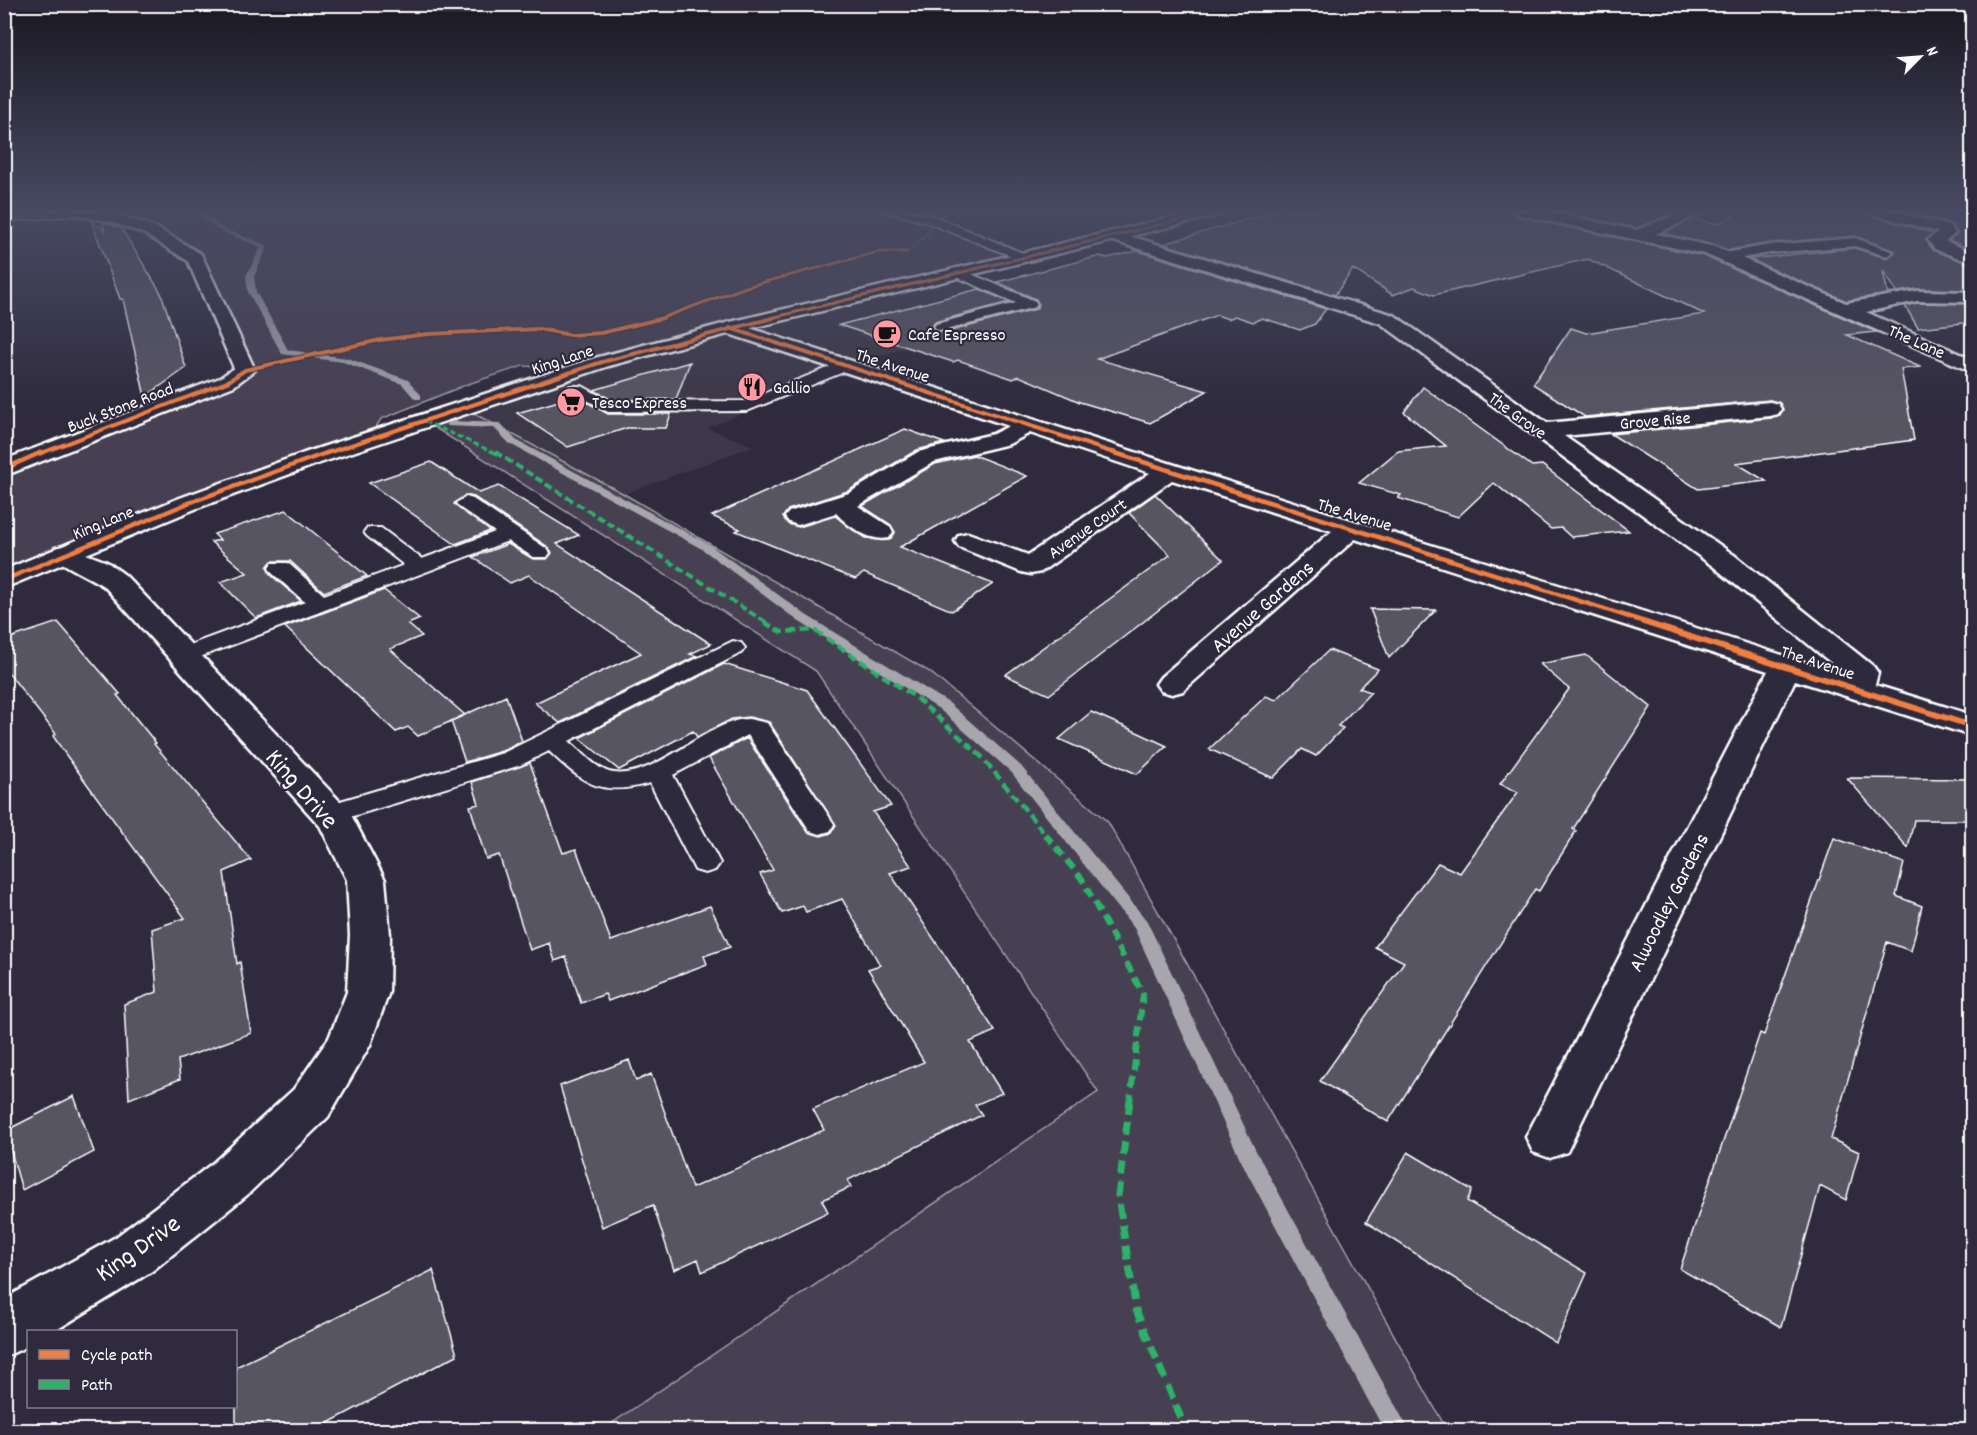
<svg xmlns="http://www.w3.org/2000/svg" width="1977" height="1435" viewBox="0 0 1977 1435" font-family="Dekko,sans-serif">
<rect width="100%" height="100%" fill="#2f2a3d"/>
<filter id="ink" filterUnits="userSpaceOnUse"><feTurbulence type="fractalNoise" baseFrequency=".0167" numOctaves="2"/><feDisplacementMap in="SourceGraphic" scale="12" xChannelSelector="R" yChannelSelector="G"/><feConvolveMatrix kernelMatrix="1 2 1 2 8 2 1 2 1" color-interpolation-filters="sRGB"/></filter>
<g filter="url(#ink)">
<path fill="#3c3749" d="M 974,275 L 1103,324 L 962,330 L 878,356 L 708,428 L 753,446 L 624,494 L 471,412 L 654,354 Z"/>
<path fill="#464152" stroke="#a2a0a8" stroke-width="1.5" d="M 75,211 L 955,211 L 930,219 L 1028,255 L 843,296 L 556,368 L 523,366 L 468,384 L 381,419 L 368,439 L 5,580 L 4,469 L 245,370 L 195,258 L 112,217 Z
M 471,412 L 624,494 L 930,672 L 1108,822 L 1447,1430 L 602,1430 L 1098,1092 L 816,671 L 432,426 Z"/>
<g fill="none" stroke-linecap="round" stroke-linejoin="round">
<path fill="#a7a6ad" fill-rule="evenodd" d="M 195,211 L 202,211 L 220,227 L 268,246 L 254,276 L 256,292 L 288,350 L 347,358 L 408,380 L 421,395 L 421,399 L 415,399 L 402,384 L 343,362 L 282,354 L 248,292 L 246,276 L 261,247 L 216,229 Z
M 451,421 L 500,423 L 516,440 L 710,545 L 806,615 L 949,703 L 1021,766 L 1147,921 L 1257,1153 L 1409,1430 L 1384,1430 L 1243,1165 L 1134,928 L 1011,772 L 939,709 L 798,621 L 702,549 L 510,444 L 494,428 L 448,426 L 446,424 Z"/>
</g>
<path fill="#595564" stroke="#fff" stroke-width="1.5" d="M 1276,211 L 1510,211 L 1519,217 L 1704,256 L 1876,332 L 1847,335 L 1920,367 L 1901,369 L 1914,440 L 1736,463 L 1766,481 L 1698,489 L 1611,434 L 1771,418 L 1780,415 L 1783,410 L 1780,403 L 1770,400 L 1585,417 L 1533,384 L 1571,328 L 1586,333 L 1704,314 L 1588,259 L 1434,295 L 1414,287 L 1393,295 L 1353,269 L 1335,295 L 1163,244 Z
M 1552,211 L 1655,211 L 1671,214 L 1637,228 Z
M 1742,211 L 1869,211 L 1872,216 L 1933,233 L 1926,240 L 1933,250 L 1972,265 L 1972,290 L 1917,289 L 1897,292 L 1883,271 L 1888,294 L 1846,301 L 1749,259 L 1854,248 L 1886,258 L 1895,251 L 1855,236 L 1770,243 L 1729,250 L 1663,233 L 1694,219 L 1717,224 Z
M 1903,211 L 1972,211 L 1972,250 L 1949,240 L 1957,233 L 1951,224 Z
M 91,220 L 105,231 L 102,222 L 121,228 L 161,293 L 186,368 L 145,397 L 123,299 L 120,299 Z
M 1138,251 L 1326,309 L 1315,324 L 1300,330 L 1262,318 L 1253,322 L 1235,316 L 1228,319 L 1217,315 L 1097,359 L 1207,391 L 1150,423 L 1080,402 L 1019,376 L 1013,379 L 958,360 L 953,362 L 839,325 L 979,289 L 1009,302 L 935,322 L 932,326 L 936,332 L 947,332 L 1036,309 L 1039,305 L 1036,299 L 997,282 L 1100,256 L 1107,258 Z
M 1917,303 L 1972,304 L 1972,322 L 1918,328 L 1905,306 Z
M 690,362 L 676,399 L 612,400 L 594,390 Z
M 1423,387 L 1532,466 L 1542,465 L 1629,531 L 1571,537 L 1561,528 L 1551,529 L 1494,483 L 1458,517 L 1398,498 L 1401,495 L 1359,483 L 1398,451 L 1446,446 L 1404,412 Z
M 576,396 L 608,414 L 671,414 L 666,428 L 627,428 L 568,447 L 517,413 Z
M 905,429 L 944,443 L 917,450 L 848,491 L 788,510 L 783,517 L 788,524 L 799,527 L 835,516 L 866,538 L 889,540 L 895,533 L 891,525 L 862,506 L 935,464 L 974,455 L 1027,476 L 900,547 L 993,584 L 952,611 L 864,573 L 855,579 L 736,531 L 740,529 L 712,516 Z
M 431,462 L 479,493 L 499,486 L 579,535 L 557,544 L 711,644 L 690,654 L 697,656 L 560,723 L 535,703 L 641,653 L 529,575 L 510,583 L 473,557 L 508,544 L 533,559 L 547,559 L 552,553 L 548,547 L 474,497 L 465,495 L 454,504 L 490,531 L 455,544 L 369,483 Z
M 1155,494 L 1223,560 L 1049,695 L 1005,675 L 1170,555 L 1129,513 Z
M 286,510 L 367,576 L 324,592 L 290,561 L 272,561 L 267,567 L 270,574 L 301,601 L 256,618 L 220,582 L 247,573 L 211,542 L 220,540 L 214,534 Z
M 384,590 L 420,619 L 408,624 L 422,636 L 390,649 L 465,715 L 418,736 L 408,727 L 396,732 L 285,627 Z
M 1370,609 L 1436,610 L 1389,658 Z
M 58,622 L 120,694 L 117,695 L 156,743 L 154,744 L 251,860 L 224,872 L 237,964 L 240,962 L 251,1033 L 178,1060 L 180,1079 L 129,1099 L 124,1004 L 157,992 L 152,929 L 185,918 L 66,755 L 53,736 L 56,734 L 4,667 L 4,640 Z
M 1329,650 L 1378,669 L 1359,688 L 1371,692 L 1338,726 L 1343,728 L 1316,756 L 1302,749 L 1273,778 L 1209,749 L 1266,696 L 1276,700 Z
M 1586,655 L 1651,707 L 1573,829 L 1576,831 L 1558,860 L 1539,891 L 1535,889 L 1388,1122 L 1320,1081 L 1404,962 L 1375,947 L 1438,863 L 1460,873 L 1518,792 L 1500,784 L 1569,689 L 1540,664 Z
M 724,664 L 807,690 L 891,806 L 873,812 L 911,866 L 890,873 L 995,1031 L 970,1042 L 1002,1093 L 975,1105 L 982,1115 L 848,1180 L 851,1187 L 822,1200 L 828,1212 L 702,1272 L 698,1259 L 674,1270 L 653,1205 L 602,1227 L 560,1086 L 629,1060 L 636,1081 L 651,1074 L 692,1188 L 824,1130 L 813,1109 L 924,1062 L 868,969 L 880,965 L 842,899 L 806,912 L 803,906 L 782,913 L 760,874 L 773,870 L 709,758 L 747,738 L 808,832 L 821,836 L 831,833 L 836,825 L 769,722 L 749,717 L 732,719 L 697,737 L 693,731 L 619,770 L 579,738 Z
M 506,696 L 522,741 L 502,751 L 465,762 L 451,721 Z
M 1091,712 L 1139,733 L 1167,746 L 1137,774 L 1059,739 Z
M 530,763 L 563,853 L 576,849 L 611,941 L 710,906 L 730,947 L 704,956 L 707,964 L 608,1001 L 605,994 L 581,1003 L 566,957 L 555,961 L 549,943 L 530,950 L 499,855 L 486,859 L 470,806 L 479,804 L 472,782 Z
M 1847,778 L 1972,779 L 1972,820 L 1914,820 L 1908,848 Z
M 1834,838 L 1904,863 L 1896,896 L 1922,906 L 1911,951 L 1887,942 L 1831,1139 L 1859,1152 L 1846,1200 L 1820,1186 L 1781,1327 L 1680,1269 L 1760,1033 L 1764,1035 Z
M 74,1096 L 94,1152 L 22,1190 L 5,1131 Z
M 1408,1152 L 1472,1190 L 1467,1201 L 1587,1273 L 1556,1343 L 1366,1222 Z
M 433,1270 L 457,1355 L 313,1431 L 236,1431 L 236,1367 Z"/>
<g fill="none" stroke-linecap="round" stroke-linejoin="round">
<g stroke="#fff" stroke-width="4">
<path id="lane" d="M 884,211 L 907,211 L 933,216 L 1030,256 L 1029,259 L 1019,259 L 926,222 Z
M 1855,238 L 1893,252 L 1887,256 L 1854,246 L 1770,253 L 1725,261 L 1719,257 L 1725,253 L 1770,245 Z
M 957,268 L 1035,301 L 1037,304 L 1035,307 L 946,330 L 936,330 L 934,327 L 936,324 L 1016,303 L 952,275 L 952,269 Z
M 845,361 L 851,363 L 853,366 L 851,369 L 747,411 L 608,412 L 568,389 L 570,386 L 582,386 L 611,402 L 745,401 Z
M 466,497 L 473,499 L 547,549 L 550,553 L 547,557 L 533,557 L 508,541 L 192,660 L 176,660 L 172,655 L 176,650 L 305,602 L 272,573 L 269,568 L 272,563 L 288,563 L 324,595 L 404,565 L 367,536 L 364,532 L 367,528 L 381,528 L 422,559 L 495,532 L 459,507 L 456,503 Z
M 733,641 L 741,643 L 745,648 L 741,653 L 569,741 C 581,751 594,767 609,772 C 652,784 709,718 749,719 C 755,720 761,722 767,723 L 834,824 L 830,831 L 820,834 L 810,831 L 748,735 L 673,775 L 720,863 L 715,870 L 705,873 L 695,870 L 650,783 C 601,797 584,784 549,751 L 521,765 L 330,823 L 320,821 L 316,814 L 320,807 L 503,753 Z"/>
</g>
<g stroke="#fff" stroke-width="5">
<path id="street" d="M 4,211 L 112,212 L 157,228 L 201,254 L 255,370 L 234,386 L 4,476 L 4,460 L 220,378 L 234,368 L 188,261 L 145,234 L 109,221 L 75,215 L 4,221 Z
M 1512,211 L 1541,211 L 1637,230 L 1686,211 L 1706,211 L 1656,234 L 1716,247 L 1846,303 L 1917,291 L 1972,292 L 1972,302 L 1917,301 L 1866,312 L 1972,359 L 1972,372 L 1705,254 L 1519,215 Z
M 1871,211 L 1895,211 L 1950,226 L 1955,233 L 1945,241 L 1972,252 L 1972,263 L 1935,249 L 1928,240 L 1938,232 L 1873,214 Z
M 1113,231 L 1394,315 L 1547,423 L 1770,402 L 1778,404 L 1781,409 L 1778,414 L 1770,416 L 1564,436 L 1734,555 L 1873,666 L 1878,673 L 1875,685 L 1972,715 L 1972,736 L 1795,680 L 1567,1152 L 1550,1158 L 1533,1152 L 1526,1137 L 1768,671 L 1355,539 L 1183,691 L 1172,694 L 1161,691 L 1156,684 L 1161,677 L 1332,531 L 1172,480 L 1041,572 L 1031,574 L 1021,572 L 959,547 L 955,541 L 959,535 L 968,533 L 1028,555 L 1150,473 L 1030,433 L 1009,444 L 934,462 L 858,506 L 889,526 L 893,532 L 889,538 C 870,542 849,527 836,513 L 798,525 L 789,522 L 785,517 L 789,512 L 849,493 L 918,452 L 993,434 L 1009,426 L 723,332 L 720,328 L 730,322 L 737,324 L 1178,466 L 1846,675 L 1714,567 L 1380,323 L 1107,239 L 1105,236 L 1107,233 Z
M 65,546 L 107,562 L 125,575 L 349,811 L 385,880 L 390,935 L 389,992 L 370,1045 L 328,1117 L 247,1195 L 152,1271 L 53,1332 L 28,1332 L 28,1346 L 4,1357 L 4,1299 L 116,1237 L 213,1163 L 294,1089 L 329,1038 L 347,992 L 350,935 L 347,880 L 320,826 L 105,587 C 92,578 57,563 51,554 L 55,548 Z"/>
</g>
<g stroke="#fff" stroke-width="5">
<path id="secondary" d="M 1198,211 L 1224,211 L 1222,214 L 735,332 L 609,366 L 320,463 L 195,509 L 4,588 L 4,570 L 177,499 L 304,453 L 595,358 L 730,322 Z"/>
</g>
<use href="#lane" fill="#2f2a3d" fill-rule="evenodd"/>
<use href="#street" fill="#2f2a3d" fill-rule="evenodd"/>
<use href="#secondary" fill="#2f2a3d" fill-rule="evenodd"/>
<path stroke="#2db169" stroke-width="2" stroke-dasharray="4.5 2" stroke-linecap="butt" d="M 889,211 L 926,219 L 929,233 L 907,252"/>
<path stroke="#2db169" stroke-width="3" stroke-dasharray="6 3" stroke-linecap="butt" d="M 424,421 L 497,454"/>
<path stroke="#2db169" stroke-width="4" stroke-dasharray="8 4" stroke-linecap="butt" d="M 495,452 L 767,623"/>
<path stroke="#2db169" stroke-width="4.5" stroke-dasharray="9 4.5" stroke-linecap="butt" d="M 764,622 L 781,632 L 814,630 L 915,697 L 981,756 L 1046,835"/>
<path stroke="#2db169" stroke-width="6" stroke-dasharray="11 6" stroke-linecap="butt" d="M 1045,834 L 1082,879 L 1143,994 L 1130,1102"/>
<path stroke="#2db169" stroke-width="7" stroke-dasharray="14 7" stroke-linecap="butt" d="M 1130,1100 L 1118,1196 L 1136,1310 L 1186,1430"/>
<g stroke="#2f2a3d" stroke-width="5">
<path id="cycleway-far3" d="M 659,319 L 746,287 L 878,252 L 907,252
M 767,319 L 1217,211"/>
</g>
<g stroke="#2f2a3d" stroke-width="6">
<path id="cycleway-far2" d="M 730,328 L 1117,454
M 39,454 L 227,382 L 245,370 L 380,340 L 428,334 L 539,329 L 571,335 L 601,333 L 663,318
M 324,454 L 602,362 L 773,318"/>
</g>
<g stroke="#2f2a3d" stroke-width="8">
<path id="cycleway-far1" d="M 1112,452 L 1648,623
M 4,469 L 42,452
M 4,580 L 186,504 L 329,452"/>
</g>
<g stroke="#2f2a3d" stroke-width="10">
<path id="cycleway" d="M 1643,622 L 1972,726"/>
</g>
<use href="#cycleway-far3" stroke="#f27e40" stroke-width="3"/>
<use href="#cycleway-far2" stroke="#f27e40" stroke-width="4"/>
<use href="#cycleway-far1" stroke="#f27e40" stroke-width="4.5"/>
<use href="#cycleway" stroke="#f27e40" stroke-width="6"/>
</g>
</g>
<linearGradient id="sky" x2="0" y2="1"><stop stop-color="#1a1722"/><stop offset="0.51" stop-color="#474a62"/><stop offset="1" stop-color="#474a62" stop-opacity="0"/></linearGradient>
<rect width="1977" height="412" fill="url(#sky)"/>
<defs>
<g id="cafe-disc" transform="scale(1.5)"><circle r="9.5" fill="#ff9aa2" stroke="#2f2a3d"/><path d="M-5.5-4.5H6V0H3Q3 3.5 0 3.5H-2.5Q-5.5 3.5-5.5 0ZM3-3.2v2h1.7v-2ZM-6 4.5H4V6H-6Z" fill="#111"/></g>
<g id="restaurant-disc" transform="scale(1.5)"><circle r="9.5" fill="#ff9aa2" stroke="#2f2a3d"/><path d="M-5-6h1v4h1v-4h1v4h1v-4h1v5L-1.5 .5V6h-2V.5L-5-1ZM5-6V6H3V1.5H1.5Q1.5-4 5-6Z" fill="#111"/></g>
<g id="supermarket-disc" transform="scale(1.5)"><circle r="9.5" fill="#ff9aa2" stroke="#2f2a3d"/><path d="M-6-5.5h2.5l.6 2H6L4.5 2H-2.5L-4.4-4H-6ZM-1.5 3.2a1.3 1.3 0 1 0 .1 0ZM3 3.2a1.3 1.3 0 1 0 .1 0Z" fill="#111"/></g>
</defs>
<g fill-rule="evenodd">
<use href="#cafe-disc" x="887" y="334"/>
<use href="#restaurant-disc" x="752" y="387"/>
<use href="#supermarket-disc" x="571" y="402"/>
</g>
<g text-anchor="middle" stroke-width="4.5" stroke-linejoin="round" paint-order="stroke">
<g font-size="18" fill="#fff" stroke="#2f2a3d" text-anchor="start">
<text x="908" y="340">Cafe Espresso</text>
<text x="773" y="393">Gallio</text>
<text x="592" y="408">Tesco Express</text>
</g>
<g font-size="18" fill="#fff" stroke="#2f2a3d">
<text transform="translate(1917 341) rotate(24)" y="6">The Lane</text>
<text transform="translate(562 359) rotate(-18)" y="6">King Lane</text>
<text transform="translate(893 365) rotate(18)" y="6">The Avenue</text>
<text transform="translate(120 407) rotate(-21)" y="6">Buck Stone Road</text>
<text transform="translate(1518 415) rotate(36)" y="6">The Grove</text>
<text transform="translate(1655 420) rotate(-5)" y="6">Grove Rise</text>
<text transform="translate(1355 514) rotate(17)" y="6">The Avenue</text>
<text transform="translate(103 522) rotate(-22)" y="6">King Lane</text>
<text transform="translate(1087 528) rotate(-35)" y="6">Avenue Court</text>
<text transform="translate(1818 662) rotate(18)" y="6">The Avenue</text>
</g>
<g font-size="21" fill="#fff" stroke="#2f2a3d">
<text transform="translate(1262 606) rotate(-41)" y="7">Avenue Gardens</text>
<text transform="translate(1668 902) rotate(-63)" y="7">Alwoodley Gardens</text>
</g>
<g font-size="26" fill="#fff" stroke="#2f2a3d">
<text transform="translate(303 788) rotate(49)" y="9">King Drive</text>
<text transform="translate(137 1247) rotate(-35)" y="9">King Drive</text>
</g>
</g>
<rect width="1977" height="1435" fill="none" stroke="#2f2a3d" stroke-width="24"/>
<rect x="12" y="12" width="1953" height="1411" fill="none" stroke="#fff" stroke-width="2" filter="url(#ink)"/>
<rect x="27" y="1330" width="210" height="78" fill="#2f2a3d" stroke="#827f8b" stroke-width="1.5"/>
<rect x="39" y="1350" width="30" height="9" fill="#f27e40" stroke="#827f8b" stroke-width="1.5"/>
<text x="81" y="1360" font-size="18" fill="#ffffff">Cycle path</text>
<rect x="39" y="1380" width="30" height="9" fill="#2db169" stroke="#827f8b" stroke-width="1.5"/>
<text x="81" y="1390" font-size="18" fill="#ffffff">Path</text>
<g transform="translate(1920 57) rotate(65)" stroke="#2f2a3d" stroke-width="4.5" paint-order="stroke">
<path d="M0-4.5L10 22L0 15L-10 22Z" fill="#ffffff"/>
<text y="-9" font-size="16" font-weight="bold" text-anchor="middle" fill="#ffffff">N</text>
</g>
</svg>
